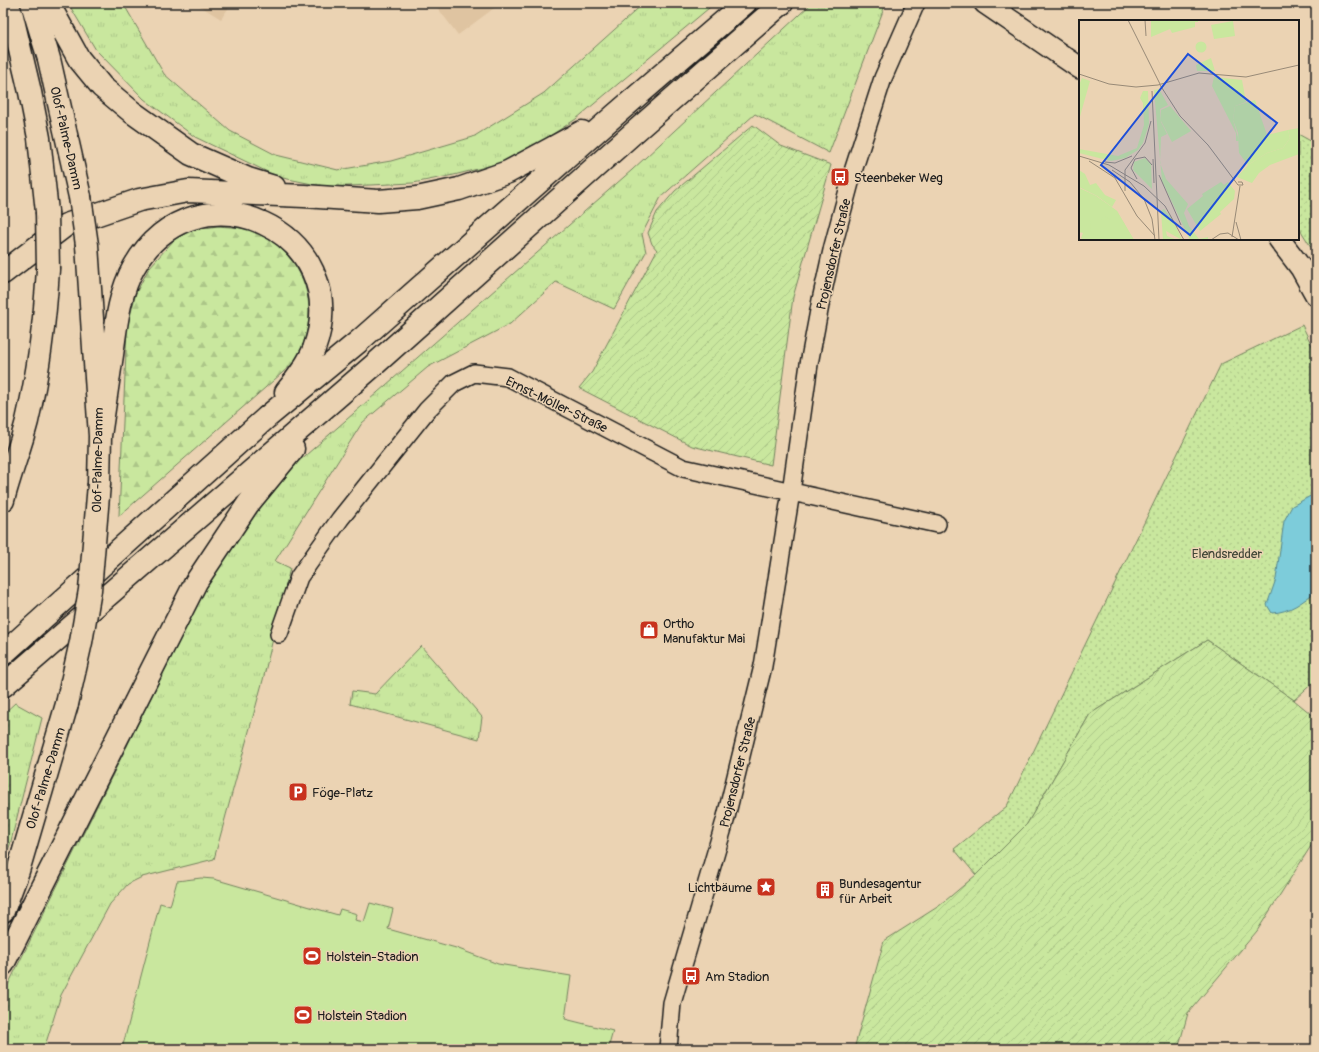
<svg xmlns="http://www.w3.org/2000/svg" width="1319" height="1052" viewBox="0 0 1319 1052" font-family="Pangolin,sans-serif">
<defs>
<pattern id="grass-tufts" width="24" height="20" patternUnits="userSpaceOnUse"><rect width="24" height="20" fill="#c9e79e"/><path d="M3 7l-1-3M5 7V3M7 7l1-3M15 17l-1-3M17 17v-4M19 17l1-3" fill="none" stroke="#acc688"/></pattern>
<pattern id="forest-firs" width="22" height="20" patternUnits="userSpaceOnUse"><rect width="22" height="20" fill="#c9e79e"/><path d="M5 1l3.5 6h-7zM16 11l3.5 6h-7z" fill="#acc688"/></pattern>
<pattern id="park-dots" width="8" height="8" patternUnits="userSpaceOnUse"><rect width="8" height="8" fill="#c9e79e"/><path d="M2 2h.1M6 6h.1" fill="none" stroke="#acc688" stroke-width="1.8" stroke-linecap="round"/></pattern>
<pattern id="garden-furrows" width="10" height="10" patternUnits="userSpaceOnUse"><rect width="10" height="10" fill="#c9e79e"/><path d="M-1 1l2-2M0 10L10 0M9 11l2-2" fill="none" stroke="#acc688"/></pattern>
</defs>
<rect width="100%" height="100%" fill="#ebd3b3"/>
<filter id="ink" filterUnits="userSpaceOnUse"><feTurbulence type="fractalNoise" baseFrequency=".025" numOctaves="2"/><feDisplacementMap in="SourceGraphic" scale="8" xChannelSelector="R" yChannelSelector="G"/><feConvolveMatrix kernelMatrix="1 2 1 2 8 2 1 2 1" color-interpolation-filters="sRGB"/></filter>
<g filter="url(#ink)">
<path fill="#dfc4a1" d="M 195,3 L 232,3 L 221,19 Z
M 434,3 L 501,3 L 458,35 Z"/>
<path fill="url(#grass-tufts)" stroke="#72825d" d="M 68,3 L 123,3 L 164,74 L 230,131 L 276,155 L 338,170 L 391,161 L 473,137 L 544,93 L 644,3 L 715,3 L 576,119 L 533,147 L 501,163 L 454,175 L 413,183 L 327,187 L 278,177 L 195,137 L 144,99 L 96,50 Z
M 812,3 L 886,3 L 829,153 L 755,114 L 661,197 L 642,234 L 646,252 L 614,309 L 556,282 L 510,324 L 428,367 L 362,423 L 275,561 L 290,568 L 263,680 L 214,859 L 142,877 L 128,884 L 110,904 L 61,995 L 44,1049 L 3,1049 L 3,995 L 206,587 L 235,539 L 298,462 L 632,170 Z
M 421,646 L 482,717 L 479,739 L 350,704 L 352,691 L 375,694 Z
M 15,703 L 42,718 L 10,845 L 3,860 L 3,714 Z"/>
<path fill="url(#forest-firs)" stroke="#72825d" d="M 217,226 C 227,227 238,227 247,229 C 284,241 310,275 309,314 C 309,330 303,344 298,359 L 119,516 L 127,328 L 136,293 L 149,268 L 174,240 L 189,231 Z"/>
<path fill="url(#park-dots)" stroke="#72825d" d="M 1298,134 L 1316,144 L 1316,255 L 1298,226 Z
M 1302,325 L 1316,354 L 1316,680 L 1294,700 L 1207,640 L 1090,714 L 1027,824 L 976,875 L 954,849 L 1007,806 L 1221,364 Z"/>
<path fill="url(#garden-furrows)" stroke="#72825d" d="M 753,125 L 781,146 L 831,165 L 793,297 L 771,465 L 692,446 L 579,388 L 592,372 L 657,250 L 652,244 L 648,233 L 657,212 L 675,191 Z
M 1207,640 L 1294,700 L 1316,718 L 1316,838 L 1257,931 L 1188,1013 L 1178,1049 L 854,1049 L 884,941 L 939,906 L 976,875 L 1027,824 L 1090,714 Z"/>
<path fill="#c9e79e" stroke="#72825d" d="M 201,878 L 214,879 L 338,915 L 340,909 L 357,914 L 355,920 L 364,922 L 370,903 L 393,909 L 388,929 L 456,948 L 498,964 L 571,976 L 565,1019 L 613,1031 L 608,1049 L 116,1049 L 119,1049 L 120,1045 L 123,1045 L 160,903 L 170,906 L 177,881 Z"/>
<path fill="#7dccda" stroke="#56868e" d="M 1316,493 L 1316,591 C 1303,602 1290,612 1272,613 L 1267,605 L 1276,579 L 1284,521 L 1292,506 Z"/>
<g fill="none" stroke-linecap="round" stroke-linejoin="round">
<g stroke="#1c1c1c" stroke-width="20">
<path id="minor" d="M 279,634 L 299,577 L 340,519 L 427,410 L 454,383 L 474,373 L 508,377 L 683,468 L 937,524
M 668,1049 L 672,1003 L 725,821 L 763,666 L 791,492 L 809,364 L 821,300 L 833,246 L 854,168 L 883,78 L 916,3"/>
</g>
<g stroke="#1c1c1c" stroke-width="24">
<path id="major" d="M 985,3 L 1080,68
M 1279,239 L 1301,268 L 1316,295"/>
</g>
<g stroke="#1c1c1c" stroke-width="25">
<path id="highway" d="M 7,3 L 12,16 L 30,92 L 39,138 L 47,212
M 32,3 L 49,59 L 80,197
M 48,3 L 79,59 L 102,87 L 132,112 L 191,154 L 248,179 L 274,187
M 87,245 L 100,436 L 99,484
M 3,273 L 66,225 L 139,200 L 188,191 L 304,196 L 378,201 L 417,198 L 459,189 L 508,172 L 582,132
M 100,436 C 104,409 108,382 112,355 C 116,326 119,293 134,267 C 196,158 357,232 314,349 C 308,364 296,380 286,392
M 3,500 C 10,473 20,448 27,421 C 39,370 45,320 48,269
M 3,654 L 266,418 L 358,342 L 615,115 L 745,3
M 3,686 L 374,365 L 630,136 L 782,3
M 3,911 L 18,871 L 67,704
M 3,964 L 196,582 L 248,504 L 293,449"/>
</g>
<use href="#minor" stroke="#ebd3b3" stroke-width="17"/>
<use href="#major" stroke="#ebd3b3" stroke-width="21"/>
<use href="#highway" stroke="#ebd3b3" stroke-width="22"/>
<g stroke="#1c1c1c" stroke-width="25" stroke-linecap="butt">
<path id="highway-bridge" d="M 80,197 L 87,245
M 47,212 L 48,269
M 67,704 L 81,642 L 90,590 L 99,484"/>
</g>
<use href="#highway-bridge" stroke="#ebd3b3" stroke-width="22"/>
</g>
</g>
<defs>
<g id="bus-square" transform="scale(1)"><rect x="-9" y="-9" width="18" height="18" rx="4" fill="#c8321e" stroke="#ebd3b3"/><path d="M-5-6H5V4H4V6H2V4H-2V6H-4V4H-5ZM-3.5-4V0h7V-4ZM-3.5 1.2v1.5H-2V1.2ZM2 1.2v1.5H3.5V1.2Z" fill="#fff"/></g>
<g id="shop-square" transform="scale(1)"><rect x="-9" y="-9" width="18" height="18" rx="4" fill="#c8321e" stroke="#ebd3b3"/><path d="M-5-2.5h2.3a2.7 3.5 0 0 1 5.4 0H5L5.5 6h-11ZM-1.5-2.5h3a1.5 2.3 0 0 0-3 0Z" fill="#fff"/></g>
<g id="parking-square" transform="scale(1)"><rect x="-9" y="-9" width="18" height="18" rx="4" fill="#c8321e" stroke="#ebd3b3"/><path d="M-3.5-5.5H1a3.5 3.5 0 0 1 0 7H-1V5.5H-3.5ZM-1-3.4V-.6H.8a1.4 1.4 0 0 0 0-2.8Z" fill="#fff"/></g>
<g id="sight-square" transform="scale(1)"><rect x="-9" y="-9" width="18" height="18" rx="4" fill="#c8321e" stroke="#ebd3b3"/><path d="M0-6L1.8-2.2L6-1.7L2.9 1.2L3.7 5.4L0 3.3L-3.7 5.4L-2.9 1.2L-6-1.7L-1.8-2.2Z" fill="#fff"/></g>
<g id="building-square" transform="scale(1)"><rect x="-9" y="-9" width="18" height="18" rx="4" fill="#c8321e" stroke="#ebd3b3"/><path d="M-4-6H4V6H1V3H-1V6H-4ZM-2.5-4.3h1.7v1.8h-1.7ZM.8-4.3h1.7v1.8H.8ZM-2.5-1h1.7V.8h-1.7ZM.8-1h1.7V.8H.8Z" fill="#fff"/></g>
<g id="stadium-square" transform="scale(1)"><rect x="-9" y="-9" width="18" height="18" rx="4" fill="#c8321e" stroke="#ebd3b3"/><path d="M0-5a6.5 5 0 1 0 0 10a6.5 5 0 1 0 0-10ZM-3.5-1.8h7v3.6h-7Z" fill="#fff"/></g>
</defs>
<g fill-rule="evenodd">
<use href="#bus-square" x="840" y="177"/>
<use href="#shop-square" x="649" y="630"/>
<use href="#parking-square" x="298" y="792"/>
<use href="#sight-square" x="766" y="887"/>
<use href="#building-square" x="825" y="890"/>
<use href="#stadium-square" x="312" y="956"/>
<use href="#bus-square" x="691" y="976"/>
<use href="#stadium-square" x="303" y="1015"/>
</g>
<g text-anchor="middle" stroke-width="3" stroke-linejoin="round" paint-order="stroke">
<g font-size="13" fill="#1c1c1c" stroke="#ebd3b3">
<text transform="translate(67 138) rotate(77)" y="5">Olof-Palme-Damm</text>
<text transform="translate(833 254) rotate(-77)" y="5">Projensdorfer Straße</text>
<text transform="translate(557 404) rotate(26)" y="5">Ernst-Möller-Straße</text>
<text transform="translate(97 460) rotate(-89)" y="5">Olof-Palme-Damm</text>
<text transform="translate(737 772) rotate(-76)" y="5">Projensdorfer Straße</text>
<text transform="translate(45 778) rotate(-73)" y="5">Olof-Palme-Damm</text>
</g>
<g font-size="13" fill="#1c1c1c" stroke="#ebd3b3" text-anchor="start">
<text x="854" y="182">Steenbeker Weg</text>
<text x="663" y="628">Ortho<tspan x="663" dy="15">Manufaktur Mai</tspan></text>
<text x="312" y="797">Föge-Platz</text>
<text x="839" y="888">Bundesagentur<tspan x="839" dy="15">für Arbeit</tspan></text>
<text x="752" y="892" text-anchor="end">Lichtbäume</text>
<text x="326" y="961">Holstein-Stadion</text>
<text x="705" y="981">Am Stadion</text>
<text x="317" y="1020">Holstein Stadion</text>
</g>
<g font-size="13" fill="#3f4536" stroke="#ebd3b3">
<text x="1227" y="558">Elendsredder</text>
</g>
</g>
<g transform="translate(1079 20)">
<rect width="220" height="220" fill="#ebd3b3"/>
<path d="M116.5 27a5.5 5.5 0 1 1 11 0a5.5 5.5 0 1 1-11 0ZM 80,69 L 89,85 L 81,89 L 82,102 L 88,114 L 82,117 L 81,143 L 87,159 L 109,184 L 105,193 L 110,206 L 120,219 L 129,217 L 129,220 L 111,220 L 83,161 L 75,70 ZM 64,71 L 69,71 L 70,104 L 64,123 L 59,130 L 46,138 L 32,141 L 0,133 L 0,129 L 39,136 L 58,128 L 65,105 L 64,83 L 61,78 ZM 85,189 L 94,200 L 103,220 L 87,211 L 88,216 L 98,220 L 84,220 L 82,191 Z" fill="#c9e79e"/>
<path d="M 72,0 L 119,0 L 119,2 L 116,2 L 116,7 L 93,13 L 91,9 L 72,17 ZM 66,138 L 72,144 L 73,169 L 54,150 L 55,142 Z" fill="#c9e79e"/>
<path d="M 132,38 L 136,51 L 118,51 L 117,45 ZM 135,57 L 163,60 L 167,82 L 156,86 L 154,100 L 160,121 L 157,121 L 157,113 L 133,66 ZM 3,58 L 11,61 L 0,100 L 0,65 ZM 220,108 L 220,134 L 191,145 L 180,153 L 173,163 L 158,157 L 169,145 L 188,133 L 204,128 L 211,118 L 209,110 ZM 0,168 L 17,176 L 38,191 L 55,220 L 5,220 L 2,218 L 4,213 L 0,212 Z" fill="#c9e79e"/>
<path d="M 176,80 L 188,115 L 209,110 L 211,118 L 204,128 L 188,133 L 169,145 L 160,133 L 159,113 L 154,100 L 156,86 ZM 91,86 L 112,111 L 93,122 L 82,101 L 82,90 ZM 0,150 L 6,154 L 11,165 L 17,163 L 26,175 L 37,180 L 33,187 L 18,176 L 0,167 ZM 0,168 L 17,176 L 38,191 L 55,220 L 38,220 L 32,215 L 32,200 L 25,196 L 22,199 L 29,200 L 31,210 L 22,211 L 18,216 L 11,212 L 12,200 L 16,198 L 6,203 L 0,200 Z" fill="#c9e79e"/>
<path d="M 154,1 L 156,16 L 135,19 L 132,5 ZM 142,162 L 145,165 L 149,162 L 156,171 L 155,179 L 141,192 L 142,194 L 121,211 L 108,189 L 124,176 L 123,174 Z" fill="#c9e79e"/>
<path fill="none" stroke="#988a77" stroke-width="1" d="M 49,0 L 81,64M 66,0 L 67,16M 0,54 L 30,64 L 57,67 L 79,65 L 120,53 L 167,57 L 220,45M 81,65 L 101,96 L 129,125 L 159,165 L 164,165 L 163,162 L 159,162M 73,71 L 80,220M 0,136 L 30,145 L 65,166 L 86,186 L 105,220M 74,139 L 75,163M 10,141 L 36,158 L 58,196 L 76,216M 26,142 L 36,143 L 53,136M 33,150 L 51,162 L 65,179 L 73,199 L 76,220M 80,155 L 102,205M 58,159 L 52,148 L 56,139 L 66,137 L 73,145M 46,171 L 46,150 L 66,123 L 72,101M 157,202 L 162,220M 149,213 L 160,220M 153,217 L 161,166M 132,220 L 141,214 L 149,213"/>
<path fill="#1d4ed8" fill-opacity="0.15" stroke="#1d4ed8" stroke-width="2" d="M 109,34 L 198,103 L 111,215 L 22,145 Z"/>
<rect width="220" height="220" fill="none" stroke="#1c1c1c" stroke-width="2"/>
</g>
<rect width="1319" height="1052" fill="none" stroke="#ebd3b3" stroke-width="16"/>
<rect x="8" y="8" width="1303" height="1036" fill="none" stroke="#1c1c1c" stroke-width="1.5" filter="url(#ink)"/>
</svg>
